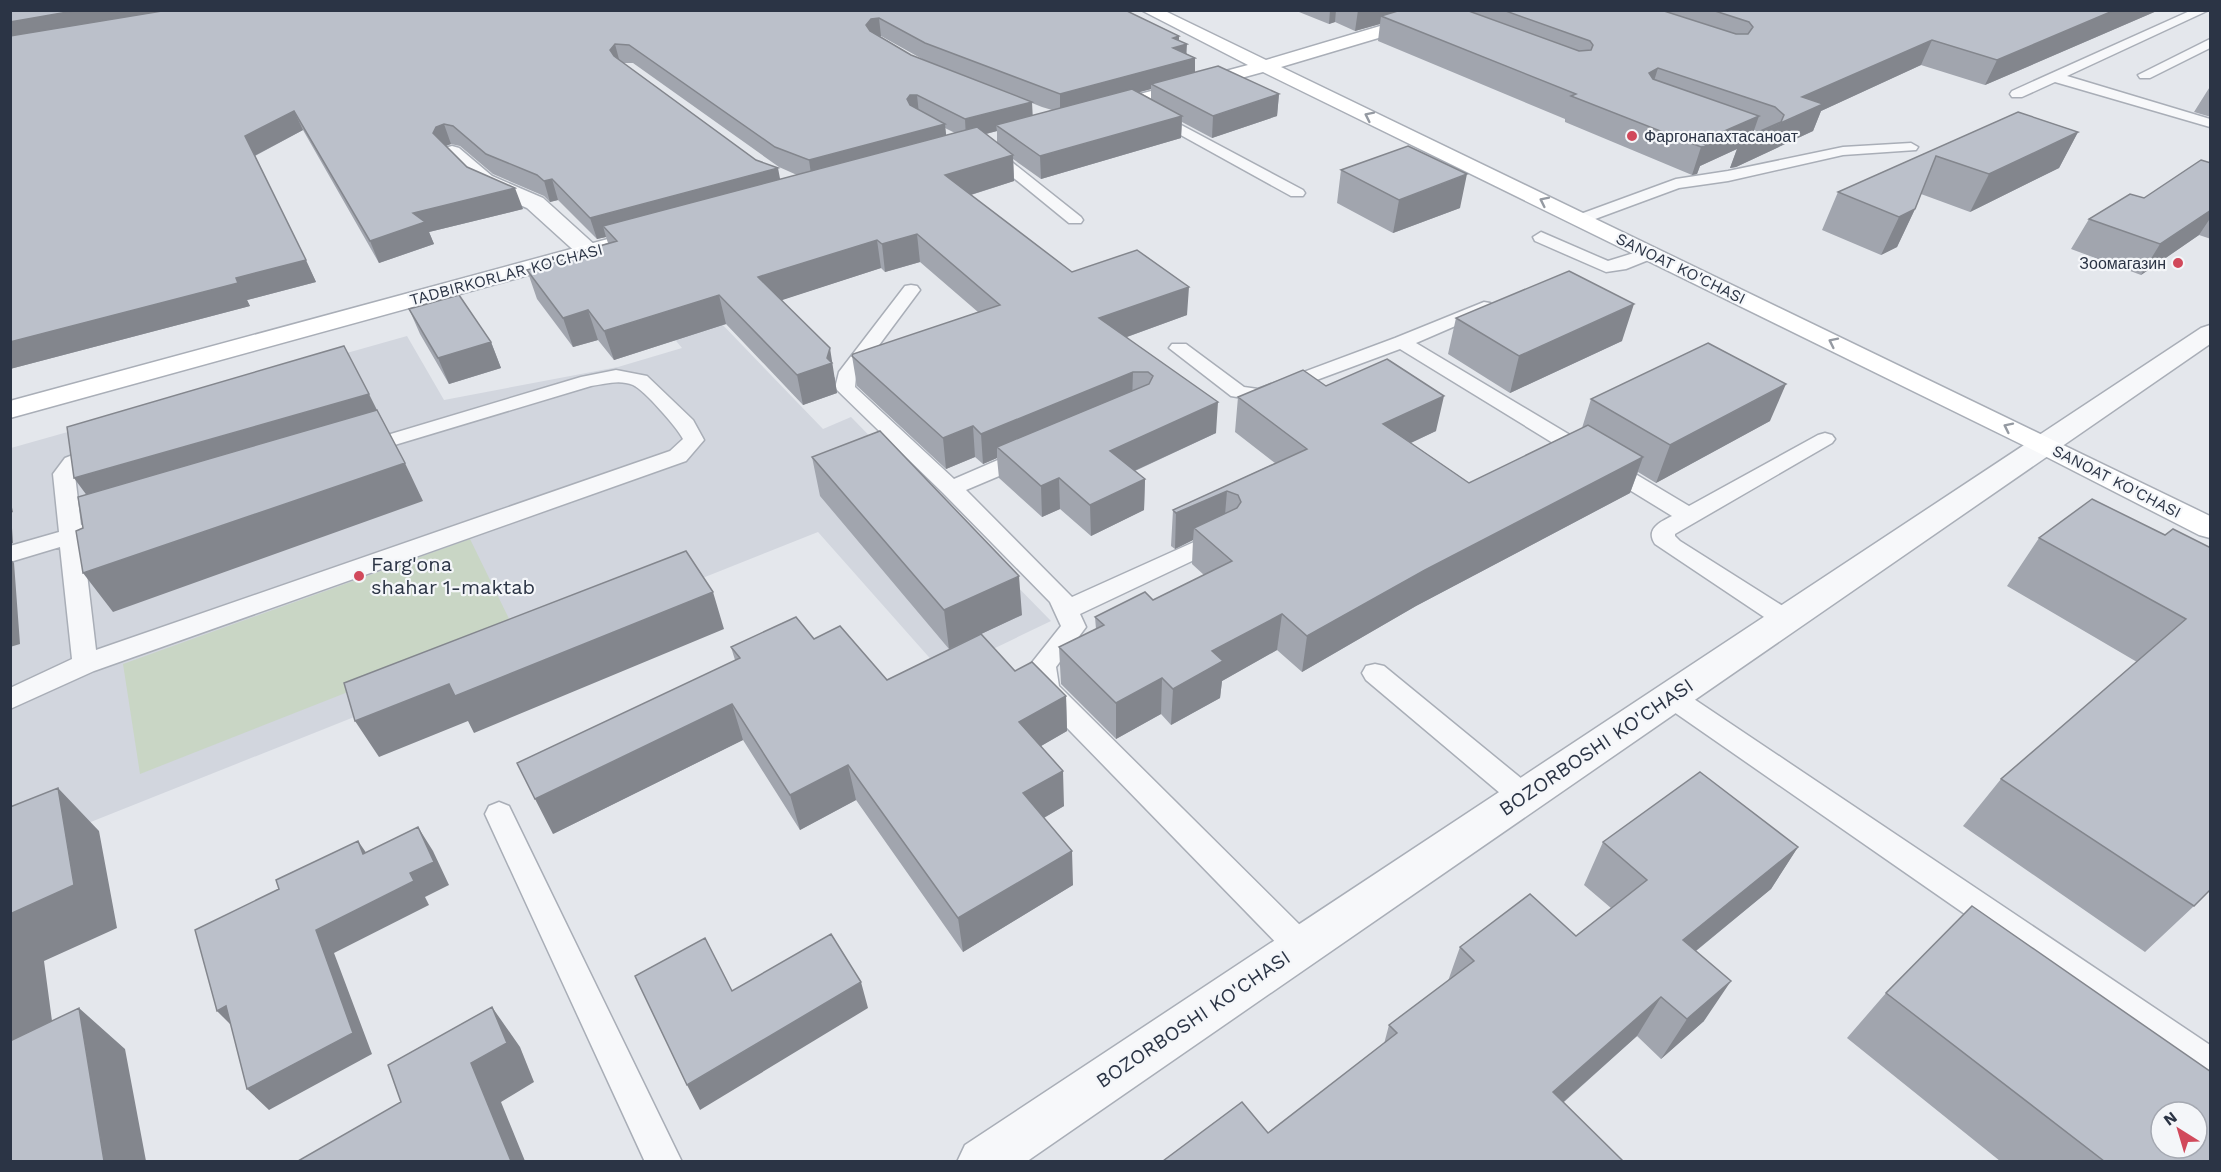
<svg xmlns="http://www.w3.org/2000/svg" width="2221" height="1172" viewBox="0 0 2221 1172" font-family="'Work Sans',sans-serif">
<rect width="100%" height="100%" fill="#e4e7ec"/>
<path fill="#d2d6de" d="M 719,321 L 823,429 L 851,417 L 1051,621 L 943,673 L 818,532 L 18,851 L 11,809 L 11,448 L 407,336 L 444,400 L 618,367 L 682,348 L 672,336 Z"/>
<path fill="#c9d6c5" d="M 470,539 L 513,627 L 140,774 L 123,664 Z"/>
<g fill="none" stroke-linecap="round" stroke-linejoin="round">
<g stroke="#a9aeb7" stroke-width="3">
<path id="lane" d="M 2192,10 L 2209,10 L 2067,76 L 2210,119 L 2210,127 L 2055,82 L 2022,97 L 2012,97 L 2010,94 L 2012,91 Z
M 2210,39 L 2210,48 L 2150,78 L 2140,78 L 2138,75 Z
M 1155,111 L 1303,190 L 1305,193 L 1303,196 L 1291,196 L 1150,118 L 1148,115 L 1150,112 Z
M 1911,143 L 1918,147 L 1916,150 L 1843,155 L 1728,181 L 1679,188 L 1587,222 L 1575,222 L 1573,219 L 1575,216 L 1676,179 L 1728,171 L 1843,147 Z
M 988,146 L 993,147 L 1081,217 L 1083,220 L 1081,223 L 1069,223 L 983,153 L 981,150 Z
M 1541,232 L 1608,261 L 1650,248 L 1656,249 L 1659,253 L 1656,257 L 1626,269 L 1606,272 L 1535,241 L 1533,237 Z
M 911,285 L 917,286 L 920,290 L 856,376 L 855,387 L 954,479 L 1021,450 L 1029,449 L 1037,450 L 1040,455 L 1037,460 L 966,490 L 1072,597 L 1214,533 L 1222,530 L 1230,533 L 1234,538 L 1230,543 L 1080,614 L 1086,627 L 1056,667 L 1059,686 L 1312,937 L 1317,947 L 1312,957 L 1301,961 L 1290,957 L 1037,697 L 1033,690 L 1030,665 L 1061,626 L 1050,602 L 943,493 L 835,388 L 839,372 L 905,286 Z
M 1484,302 L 1490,303 L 1493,307 L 1490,311 L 1416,343 L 1689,506 L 1818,435 L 1825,433 L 1832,435 L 1835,439 L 1832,443 L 1675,534 L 1675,536 L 1680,541 L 1794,613 L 1797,619 L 1794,625 L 1785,628 L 1776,625 L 1655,544 C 1645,529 1660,522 1672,516 L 1400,349 L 1260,401 L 1231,396 L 1169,348 L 1172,344 L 1186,344 L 1244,387 L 1258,389 L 1395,338 Z
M 616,370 L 647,376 L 693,420 L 704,440 L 686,461 L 94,671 L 10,709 L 10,688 L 72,659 L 60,547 L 10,562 L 10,546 L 59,532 L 53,474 L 65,458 L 96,446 L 103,445 L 110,446 L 114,451 C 105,464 85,462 75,475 L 81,525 L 107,518 L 115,520 L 118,525 L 115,530 L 83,540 L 96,650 L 670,451 L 683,439 C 677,427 644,390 633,385 C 620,379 604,384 591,386 L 368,453 L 361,455 L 354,453 L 350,449 L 354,445 L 581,377 Z
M 1375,664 L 1384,666 L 1533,788 L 1537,796 L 1533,804 L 1523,807 L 1513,804 L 1366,680 L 1362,673 L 1366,666 Z
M 1670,686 L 1679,689 L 2210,1045 L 2210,1080 L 2198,1076 L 1661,703 L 1657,696 L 1661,689 Z
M 499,802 L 509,806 L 682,1162 L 645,1162 L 485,814 L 489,806 Z"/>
</g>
<g stroke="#a9aeb7" stroke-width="3">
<path id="street" d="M 452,146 L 459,148 L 492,176 L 543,198 L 596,246 L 600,251 L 596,256 L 588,258 L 580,256 L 527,208 L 476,186 L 442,152 L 445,148 Z
M 2210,325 L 2210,344 L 1026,1162 L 957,1162 L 965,1145 L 2201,328 Z"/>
</g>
<g stroke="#a9aeb7" stroke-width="3">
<path id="secondary" d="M 1141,10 L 1163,10 L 1266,60 L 1434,10 L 1461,10 L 1459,14 L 1281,67 L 2210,516 L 2210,538 L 2199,535 L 2033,450 L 1263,72 L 1113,113 L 1099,113 L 1096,109 L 1099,105 L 1248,65 Z
M 619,236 L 627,238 L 631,243 L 627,248 L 10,418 L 10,401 Z"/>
</g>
<use href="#lane" fill="#f7f8fa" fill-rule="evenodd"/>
<use href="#street" fill="#f7f8fa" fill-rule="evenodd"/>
<use href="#secondary" fill="#fff" fill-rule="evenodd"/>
</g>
<path fill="#a1a5ae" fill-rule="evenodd" d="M 10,10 L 1125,10 L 1179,36 L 1179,40 L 1187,54 L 1195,58 L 1195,72 L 1279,94 L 1277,116 L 1212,138 L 1182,122 L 1181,138 L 1041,179 L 1013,159 L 1014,181 L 971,195 L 1072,272 L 1187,315 L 1127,337 L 1216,433 L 1135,471 L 1145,479 L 1144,510 L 1091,536 L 1060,509 L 1042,517 L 999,478 L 997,458 L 983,464 L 975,457 L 946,469 L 857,386 L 852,356 L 978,312 L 920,262 L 885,272 L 881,268 L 781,300 L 835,378 L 835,380 L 837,393 L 803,405 L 726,324 L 614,360 L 598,340 L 573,347 L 537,299 L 527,270 L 576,257 L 575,253 L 608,243 L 606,237 L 597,239 L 558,200 L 550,202 L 544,196 L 493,174 L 460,146 L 451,144 L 445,146 L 467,167 L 523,209 L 429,232 L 434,244 L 379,263 L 303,130 L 255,156 L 316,282 L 247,300 L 250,306 L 10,369 ZM 880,36 L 881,36 L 924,60 L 911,55 ZM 623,63 L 633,63 L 779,167 L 797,175 L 780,179 ZM 1151,89 L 1151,99 L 1139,92 ZM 1032,103 L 1042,107 L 1052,110 L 1032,116 ZM 945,128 L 955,133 L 946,135 ZM 997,131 L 997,143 L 986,134 Z
M 1299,10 L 2159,10 L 1985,85 L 1921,65 L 1821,111 L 1813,131 L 1736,167 L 1730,168 L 1737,149 L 1700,166 L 1697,174 L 1692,175 L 1565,122 L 1565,119 L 1378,41 L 1380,24 L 1355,31 L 1335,22 L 1329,24 L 1299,12 ZM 1754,130 L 1759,132 L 1752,135 Z
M 2211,85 L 2211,117 L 2194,112 Z
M 2018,112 L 2078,132 L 2059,168 L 1970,212 L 1921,194 L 1915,209 L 1897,247 L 1881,255 L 1822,230 L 1838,192 Z
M 2211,163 L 2211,239 L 2199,235 L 2141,275 L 2071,249 L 2089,219 L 2144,198 Z
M 1341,170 L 1460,208 L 1393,233 L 1337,203 Z
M 409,309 L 491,342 L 501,368 L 449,384 L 420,334 Z
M 1456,318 L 1622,341 L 1510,393 L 1448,354 Z
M 1326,386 L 1436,431 L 1411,443 L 1469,483 L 1582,428 L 1591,399 L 1770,421 L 1656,483 L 1638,472 L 1630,493 L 1416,606 L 1302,672 L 1277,650 L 1222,681 L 1220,698 L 1171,725 L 1161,714 L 1116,739 L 1061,684 L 1059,647 L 1096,629 L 1095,617 L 1153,600 L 1204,575 L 1192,564 L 1193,540 L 1175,549 L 1171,546 L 1173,510 L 1275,463 L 1235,432 L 1238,397 Z
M 812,457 L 1022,615 L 949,649 L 820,496 Z
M 2165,535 L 2211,548 L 2194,906 L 2145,952 L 1963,826 L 2001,779 L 2137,662 L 2007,586 L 2039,538 Z
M 814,639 L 887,680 L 1015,671 L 1066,696 L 1067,731 L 1041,746 L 1064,806 L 1044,818 L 1073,885 L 963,952 L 856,800 L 800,830 L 743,740 L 553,834 L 735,660 L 731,647 Z
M 1603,842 L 1798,847 L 1771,889 L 1696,951 L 1704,1021 L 1661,1059 L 1637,1036 L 1564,1102 L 1268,1133 L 1384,1044 L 1389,1025 L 1448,981 L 1460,947 L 1576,936 L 1611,908 L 1584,885 Z
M 1886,993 L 2211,1161 L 2000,1161 L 1847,1038 Z"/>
<path fill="#83868d" d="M 79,10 L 193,10 L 10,42 L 10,22 Z
M 1330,10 L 1336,10 L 1335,22 L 1329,24 Z
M 1358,10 L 1424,10 L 1381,16 L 1380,24 L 1355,31 Z
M 2115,10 L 2159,10 L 1985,85 L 1997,60 Z
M 879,18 L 881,36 L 874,37 L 866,25 L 871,19 Z
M 1179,36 L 1179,46 L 1187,44 L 1186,61 L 1195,58 L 1195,77 L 1151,84 L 1151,89 L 1060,114 L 1060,94 L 1173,38 Z
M 1932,40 L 1921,65 L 1821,111 L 1813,131 L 1736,167 L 1730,168 L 1737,149 L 1700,166 L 1697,174 L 1692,175 L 1701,147 L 1708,138 L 1759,116 L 1752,136 L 1795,117 L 1802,97 Z
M 615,44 L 620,63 L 615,69 L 610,50 Z
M 1658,68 L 1650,94 L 1649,73 Z
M 1279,94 L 1277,116 L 1212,138 L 1213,116 Z
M 910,95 L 917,95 L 919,114 L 909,119 L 907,99 Z
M 1032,102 L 1033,121 L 996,125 L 997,131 L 966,139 L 965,119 Z
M 294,111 L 303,130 L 254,156 L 245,136 Z
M 1182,116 L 1181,138 L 1041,179 L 1040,156 Z
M 444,124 L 451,144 L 443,147 L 433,133 L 436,127 Z
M 945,124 L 947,144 L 812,181 L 809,160 Z
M 2078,132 L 2059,168 L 1970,212 L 1989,174 Z
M 1013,155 L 1014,181 L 948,202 L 945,175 Z
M 778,168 L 782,189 L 603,226 L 606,237 L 597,239 L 590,218 Z
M 1467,174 L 1460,208 L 1393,233 L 1399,200 Z
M 552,179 L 558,200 L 550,202 L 544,181 Z
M 515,188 L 523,209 L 429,232 L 434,244 L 379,263 L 370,241 L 413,213 Z
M 1915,209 L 1897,247 L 1881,255 L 1899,217 Z
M 2211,210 L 2211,217 L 2199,235 L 2141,275 L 2160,244 Z
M 917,234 L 920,262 L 885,272 L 882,244 Z
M 877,240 L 881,268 L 764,306 L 758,277 Z
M 306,260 L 316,282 L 247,300 L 250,306 L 10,369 L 10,342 L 236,278 Z
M 1189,287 L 1187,315 L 1099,347 L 1099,318 Z
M 719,295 L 726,324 L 614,360 L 604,331 Z
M 1634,304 L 1622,341 L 1510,393 L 1519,356 Z
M 588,310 L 598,340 L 573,347 L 563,318 Z
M 491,342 L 501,368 L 449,384 L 438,358 Z
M 830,348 L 837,393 L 803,405 L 797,375 L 827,358 Z
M 1133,372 L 1132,402 L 997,447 L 997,458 L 983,464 L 981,434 Z
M 1786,384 L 1770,421 L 1656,483 L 1670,445 Z
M 369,394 L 388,432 L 102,516 L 74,478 Z
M 1444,396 L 1436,431 L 1376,459 L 1383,424 Z
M 1218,402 L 1216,433 L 1110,482 L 1110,451 Z
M 973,426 L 975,457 L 946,469 L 943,438 Z
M 1643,457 L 1630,493 L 1416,606 L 1302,672 L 1307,636 L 1425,570 Z
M 405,463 L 423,501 L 113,612 L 83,573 Z
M 1059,478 L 1060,509 L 1042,517 L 1041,486 Z
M 1145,479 L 1144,510 L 1091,536 L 1090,505 Z
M 1227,491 L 1224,527 L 1194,528 L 1193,540 L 1175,549 L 1176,513 Z
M 10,498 L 13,512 L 11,513 L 13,543 L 10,544 Z
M 10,558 L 14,563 L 20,644 L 10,647 Z
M 1019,576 L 1022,615 L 949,649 L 944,610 Z
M 713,592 L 724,629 L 474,733 L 468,721 L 379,757 L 355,721 L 449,684 Z
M 1282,614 L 1277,650 L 1222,681 L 1220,698 L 1171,725 L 1173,689 L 1212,651 Z
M 1162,678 L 1161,714 L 1116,739 L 1116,703 Z
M 1066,696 L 1067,731 L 1022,757 L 1019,722 Z
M 732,704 L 743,740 L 553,834 L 535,799 Z
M 848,765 L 856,800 L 800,830 L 790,795 Z
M 1063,771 L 1064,806 L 1026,828 L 1023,793 Z
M 58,788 L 99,831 L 117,928 L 44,961 L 60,1081 L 10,1042 L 10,914 Z
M 418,827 L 433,851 L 449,885 L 425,897 L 429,905 L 334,953 L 372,1054 L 269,1110 L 247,1089 L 316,930 L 410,873 Z
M 358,841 L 374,864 L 363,854 Z
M 1798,847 L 1771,889 L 1659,981 L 1683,940 Z
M 1072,851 L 1073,885 L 963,952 L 958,918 Z
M 1731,981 L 1704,1021 L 1661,1059 L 1687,1019 Z
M 861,982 L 868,1008 L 700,1110 L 687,1085 Z
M 1661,997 L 1637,1036 L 1533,1129 L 1553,1092 Z
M 226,1006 L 239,1033 L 217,1011 Z
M 492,1007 L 520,1047 L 534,1082 L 501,1102 L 525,1161 L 511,1161 L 471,1063 Z
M 79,1008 L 125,1049 L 146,1161 L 104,1161 Z"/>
<path fill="#bbc0ca" stroke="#83868d" stroke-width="1.5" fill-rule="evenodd" d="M 10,10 L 79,10 L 10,22 Z
M 168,10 L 1125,10 L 1179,36 L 1173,38 L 1187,44 L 1173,48 L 1195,58 L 1060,94 L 925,43 L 879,18 L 871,19 L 866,25 L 870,31 L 911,55 L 1032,102 L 965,119 L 917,95 L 910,95 L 907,99 L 910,105 L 945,124 L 809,160 L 775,147 L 629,45 L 615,44 L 610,50 L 614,56 L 756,160 L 778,168 L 590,218 L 552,179 L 544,181 L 537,175 L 486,154 L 453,126 L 444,124 L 436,127 L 433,133 L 467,167 L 515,188 L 413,213 L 425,222 L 370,241 L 294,111 L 245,136 L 306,260 L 236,278 L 238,283 L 10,342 L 10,36 Z
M 1401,10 L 1466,10 L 1579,51 L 1591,50 L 1593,45 L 1590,41 L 1503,10 L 1661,10 L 1736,34 L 1748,34 L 1753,27 L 1749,22 L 1712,10 L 2115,10 L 1997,60 L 1932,40 L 1802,97 L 1823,104 L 1745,139 L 1740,140 L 1781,122 L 1784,115 L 1775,107 L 1658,68 L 1649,73 L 1653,79 L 1759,116 L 1708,138 L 1704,144 L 1706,146 L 1701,147 L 1571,96 L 1576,94 L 1381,16 Z
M 1218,66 L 1279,94 L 1213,116 L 1151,84 Z
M 1132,89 L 1182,116 L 1040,156 L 996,125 Z
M 2018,112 L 2078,132 L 1989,174 L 1936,156 L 1915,209 L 1899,217 L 1838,192 Z
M 977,127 L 1013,155 L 945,175 L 1072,272 L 1137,250 L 1189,287 L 1099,318 L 1218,402 L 1110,451 L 1145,479 L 1090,505 L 1059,478 L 1041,486 L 997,447 L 1149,384 L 1153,376 L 1148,372 L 1133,372 L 981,434 L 973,426 L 943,438 L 852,356 L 853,354 L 1000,305 L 917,234 L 882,244 L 877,240 L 758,277 L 830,348 L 827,358 L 832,363 L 797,375 L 719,295 L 604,331 L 588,310 L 563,318 L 527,270 L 577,256 L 575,253 L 617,241 L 603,226 Z
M 1408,146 L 1467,174 L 1399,200 L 1341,170 Z
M 2201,160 L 2211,163 L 2211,210 L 2160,244 L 2089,219 L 2130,194 L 2144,198 Z
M 1569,271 L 1634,304 L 1519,356 L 1456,318 Z
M 459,295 L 491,342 L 438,358 L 409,309 Z
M 1708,343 L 1786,384 L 1670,445 L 1591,399 Z
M 344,346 L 369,394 L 74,478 L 67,427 Z
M 1387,359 L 1444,396 L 1383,424 L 1469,483 L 1588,425 L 1643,457 L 1425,570 L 1307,636 L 1282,614 L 1212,651 L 1223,661 L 1173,689 L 1162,678 L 1116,703 L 1059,647 L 1104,625 L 1095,617 L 1145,592 L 1153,600 L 1232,561 L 1194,528 L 1237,508 L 1241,502 L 1238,495 L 1227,491 L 1176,513 L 1173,510 L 1307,449 L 1238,397 L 1303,370 L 1326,386 Z
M 377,410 L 405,463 L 83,573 L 76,531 L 83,528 L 78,497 Z
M 880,431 L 1019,576 L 944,610 L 812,457 Z
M 2092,499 L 2165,535 L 2173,529 L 2211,548 L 2211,889 L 2194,906 L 2001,779 L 2186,619 L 2039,538 Z
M 686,551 L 713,592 L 455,696 L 449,684 L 355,721 L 344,683 Z
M 796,617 L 814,639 L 840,626 L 887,680 L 981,634 L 1015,671 L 1032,662 L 1066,696 L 1019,722 L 1063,771 L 1023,793 L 1072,851 L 958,918 L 848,765 L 790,795 L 732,704 L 535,799 L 517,763 L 740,658 L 731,647 Z
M 1700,772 L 1798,847 L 1683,940 L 1731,981 L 1687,1019 L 1661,997 L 1553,1092 L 1623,1161 L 1163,1161 L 1242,1102 L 1268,1133 L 1397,1033 L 1389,1025 L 1474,961 L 1460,947 L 1530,894 L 1576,936 L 1647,880 L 1603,842 Z
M 58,788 L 74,885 L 10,914 L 10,807 Z
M 418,827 L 434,862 L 410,873 L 414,881 L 316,930 L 353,1033 L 247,1089 L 226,1006 L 217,1011 L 195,930 L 279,889 L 276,880 L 358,841 L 363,854 Z
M 1972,906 L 2211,1072 L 2211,1161 L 2104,1161 L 1886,993 ZM 2161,1112 L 2197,1112 L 2197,1148 L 2161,1148 Z
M 831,934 L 861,982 L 687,1085 L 635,976 L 705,938 L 732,991 Z
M 492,1007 L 507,1043 L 471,1063 L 511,1161 L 298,1161 L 401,1102 L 388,1065 Z
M 79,1008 L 104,1161 L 10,1161 L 10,1041 Z"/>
<defs><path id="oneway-chevron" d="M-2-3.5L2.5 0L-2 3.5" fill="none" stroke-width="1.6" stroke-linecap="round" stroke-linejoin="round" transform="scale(1.5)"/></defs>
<g stroke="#959aa2">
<use href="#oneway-chevron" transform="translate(1369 116) rotate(-154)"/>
<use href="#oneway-chevron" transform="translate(1544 201) rotate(-154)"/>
<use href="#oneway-chevron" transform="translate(1833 342) rotate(-154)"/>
<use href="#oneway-chevron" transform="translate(2008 427) rotate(-154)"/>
</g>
<g fill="#d1495b" stroke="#f4f6f9" stroke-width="2">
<circle cx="1632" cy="136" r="6"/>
<circle cx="2178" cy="263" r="6"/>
<circle cx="359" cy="576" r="6"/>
</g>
<g text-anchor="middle" stroke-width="4.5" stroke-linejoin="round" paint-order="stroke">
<g font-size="16" fill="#2b3445" stroke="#f4f6f9" text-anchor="start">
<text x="1644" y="142">Фаргонапахтасаноат</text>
<text x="2166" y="269" text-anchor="end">Зоомагазин</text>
</g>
<g font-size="16" fill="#2b3445" stroke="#f4f6f9">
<text transform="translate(1681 268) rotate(26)" y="6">SANOAT KO'CHASI</text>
<text transform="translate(506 274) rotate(-15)" y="6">TADBIRKORLAR KO'CHASI</text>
<text transform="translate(2117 481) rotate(27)" y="6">SANOAT KO'CHASI</text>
</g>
<g font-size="20" fill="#2b3445" stroke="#f4f6f9" text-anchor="start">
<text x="371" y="571">Farg'ona<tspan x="371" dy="23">shahar 1-maktab</tspan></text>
</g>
<g font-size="20" fill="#2b3445" stroke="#f4f6f9">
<text transform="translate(1596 747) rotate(-34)" y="7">BOZORBOSHI KO'CHASI</text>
<text transform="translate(1193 1019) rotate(-34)" y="7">BOZORBOSHI KO'CHASI</text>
</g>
</g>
<rect width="2221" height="1172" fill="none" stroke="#2b3445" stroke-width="24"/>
<g transform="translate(2179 1130) rotate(323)"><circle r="28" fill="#f4f6f9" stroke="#a4a8b1" stroke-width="1.5"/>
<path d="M0-4.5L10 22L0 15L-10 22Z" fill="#d1495b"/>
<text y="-9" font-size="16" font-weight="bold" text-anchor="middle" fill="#2b3445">N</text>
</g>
</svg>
